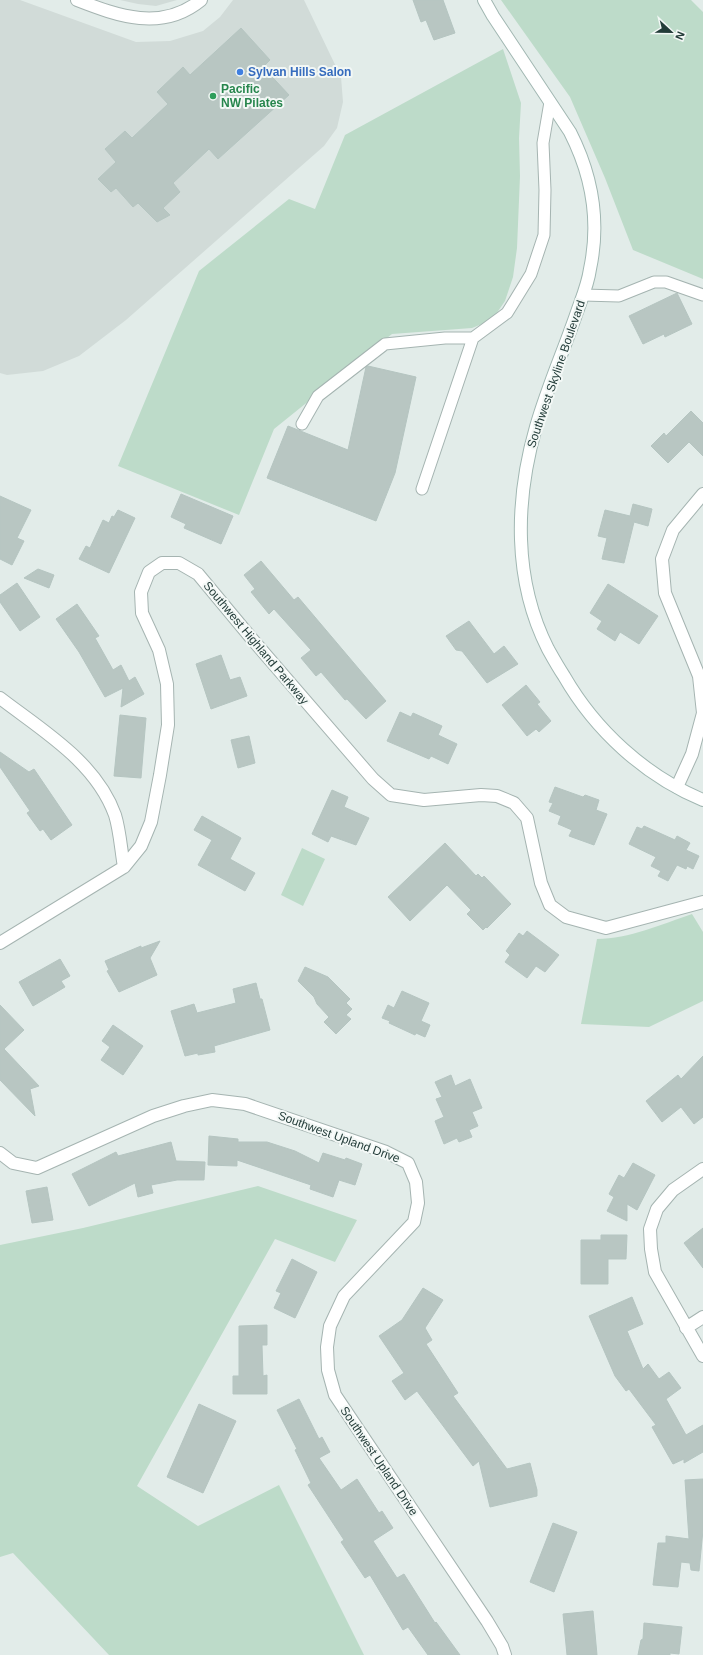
<svg xmlns="http://www.w3.org/2000/svg" width="703" height="1655" viewBox="0 0 703 1655" font-family="Helvetica,sans-serif">
<rect width="100%" height="100%" fill="#e2ece9"/>
<path fill="#d1dbd8" d="M 0,0 L 20,0 L 136,42 L 170,41 L 203,31 L 220,17 L 233,0 L 304,0 L 341,77 L 343,102 L 337,128 L 324,146 L 126,320 L 79,356 L 43,371 L 7,375 L 0,373 Z
M 120,0 L 177,0 L 156,6 L 138,4 Z"/>
<path fill="#bddbc9" d="M 501,0 L 691,0 L 703,12 L 703,279 L 633,250 L 605,178 L 570,97 Z
M 503,49 L 521,103 L 519,138 L 520,176 L 517,248 L 513,277 L 505,301 L 492,320 L 472,328 L 392,334 L 274,429 L 239,515 L 118,466 L 199,271 L 289,199 L 315,209 L 345,135 Z
M 302,848 L 325,859 L 303,906 L 281,895 Z
M 692,914 L 703,932 L 703,1001 L 649,1027 L 581,1024 L 597,939 C 629,939 662,924 692,914 Z
M 258,1186 L 357,1220 L 335,1262 L 275,1239 L 137,1486 L 198,1526 L 279,1485 L 364,1655 L 109,1655 L 13,1553 L 0,1557 L 0,1245 L 83,1228 Z"/>
<path fill="#b8c6c2" stroke="#b5c5c1" d="M 413,0 L 443,0 L 455,33 L 434,40 L 426,20 L 421,22 Z
M 241,28 L 270,60 L 263,67 L 289,95 L 218,159 L 209,149 L 173,183 L 180,192 L 163,208 L 170,215 L 157,222 L 138,203 L 133,207 L 116,188 L 111,192 L 98,179 L 116,162 L 105,149 L 125,131 L 132,138 L 168,104 L 157,92 L 183,67 L 190,75 Z
M 677,293 L 692,324 L 665,337 L 664,334 L 643,344 L 629,316 Z
M 368,366 L 416,377 L 395,473 L 376,521 L 267,478 L 288,426 L 348,450 L 366,367 Z
M 691,411 L 703,423 L 703,456 L 689,442 L 668,463 L 651,446 L 664,433 L 666,436 Z
M 181,494 L 233,516 L 221,544 L 184,528 L 186,524 L 171,517 Z
M 0,496 L 31,510 L 17,538 L 24,541 L 12,565 L 0,559 Z
M 633,504 L 652,509 L 648,526 L 634,522 L 624,563 L 602,559 L 607,538 L 598,536 L 605,510 L 630,516 Z
M 118,510 L 135,518 L 109,573 L 79,559 L 86,546 L 90,548 L 103,520 L 109,523 L 112,516 L 114,517 Z
M 261,561 L 294,600 L 298,597 L 386,701 L 366,719 L 347,699 L 345,700 L 321,672 L 316,676 L 301,658 L 311,650 L 274,609 L 269,614 L 251,592 L 255,589 L 244,575 Z
M 38,569 L 54,575 L 49,588 L 24,578 Z
M 17,583 L 40,617 L 20,631 L 0,602 L 0,595 Z
M 608,584 L 658,616 L 639,644 L 620,632 L 615,641 L 597,629 L 602,621 L 590,613 Z
M 77,604 L 99,636 L 95,638 L 113,670 L 121,665 L 129,681 L 135,677 L 144,694 L 121,707 L 123,688 L 105,697 L 79,652 L 56,619 Z
M 469,621 L 494,654 L 504,646 L 518,664 L 487,683 L 462,651 L 456,650 L 446,636 Z
M 221,655 L 230,680 L 240,677 L 247,696 L 211,709 L 196,664 Z
M 526,685 L 540,702 L 537,704 L 551,721 L 539,732 L 536,729 L 527,736 L 502,705 Z
M 400,712 L 411,717 L 413,713 L 442,726 L 438,735 L 457,744 L 448,764 L 431,756 L 429,759 L 387,741 Z
M 120,715 L 146,718 L 141,778 L 114,776 Z
M 249,736 L 255,763 L 238,768 L 231,740 Z
M 0,752 L 29,772 L 34,769 L 72,825 L 51,840 L 43,829 L 40,831 L 27,813 L 30,811 L 0,767 Z
M 555,787 L 583,797 L 585,795 L 599,800 L 596,810 L 607,814 L 594,845 L 569,836 L 572,830 L 558,824 L 561,816 L 549,811 L 553,803 L 549,802 Z
M 332,790 L 348,797 L 344,807 L 369,818 L 356,845 L 331,836 L 328,842 L 312,834 Z
M 202,816 L 241,838 L 230,859 L 255,873 L 245,891 L 198,865 L 212,840 L 194,830 Z
M 644,826 L 675,840 L 677,836 L 690,843 L 686,850 L 699,856 L 693,869 L 687,866 L 686,869 L 677,865 L 668,881 L 658,876 L 661,871 L 651,866 L 656,857 L 629,844 L 637,827 L 642,829 Z
M 445,843 L 476,876 L 478,874 L 482,878 L 484,876 L 511,904 L 487,928 L 486,927 L 483,930 L 467,914 L 471,910 L 447,885 L 410,921 L 388,897 Z
M 527,931 L 559,955 L 545,972 L 536,966 L 527,978 L 505,962 L 510,955 L 506,951 L 519,933 L 523,936 Z
M 160,941 L 150,958 L 157,975 L 119,992 L 107,971 L 109,970 L 105,961 L 141,946 L 141,948 Z
M 60,959 L 70,976 L 61,981 L 65,987 L 33,1006 L 19,982 Z
M 305,967 L 328,977 L 350,999 L 346,1003 L 352,1009 L 346,1015 L 351,1019 L 336,1034 L 324,1022 L 329,1017 L 317,1004 L 314,997 L 298,981 Z
M 256,983 L 260,999 L 262,999 L 270,1030 L 214,1046 L 215,1052 L 198,1055 L 198,1053 L 185,1056 L 171,1011 L 194,1004 L 197,1013 L 236,1003 L 233,989 Z
M 402,991 L 429,1003 L 421,1021 L 430,1025 L 425,1037 L 416,1033 L 415,1035 L 389,1023 L 390,1021 L 382,1018 L 388,1005 L 394,1008 Z
M 0,1005 L 24,1030 L 4,1049 L 39,1086 L 30,1089 L 35,1116 L 0,1080 Z
M 113,1025 L 143,1046 L 123,1075 L 101,1060 L 110,1047 L 102,1041 Z
M 703,1056 L 703,1117 L 694,1124 L 681,1107 L 662,1122 L 646,1101 L 678,1075 L 681,1079 Z
M 451,1075 L 455,1086 L 470,1079 L 482,1108 L 472,1112 L 478,1126 L 469,1130 L 472,1137 L 459,1142 L 457,1138 L 444,1144 L 435,1121 L 444,1117 L 436,1099 L 442,1097 L 435,1082 Z
M 209,1136 L 238,1139 L 238,1142 L 267,1142 L 295,1151 L 319,1163 L 323,1153 L 345,1160 L 346,1158 L 362,1164 L 355,1185 L 339,1180 L 333,1197 L 310,1189 L 311,1185 L 237,1160 L 237,1166 L 208,1165 Z
M 171,1142 L 176,1161 L 205,1162 L 204,1180 L 177,1180 L 151,1185 L 153,1193 L 138,1197 L 135,1183 L 89,1206 L 72,1174 L 116,1152 L 118,1156 Z
M 633,1163 L 655,1175 L 637,1210 L 627,1204 L 627,1221 L 607,1211 L 614,1197 L 609,1194 L 619,1175 L 624,1178 Z
M 47,1187 L 53,1220 L 32,1223 L 26,1191 Z
M 703,1228 L 703,1268 L 684,1243 Z
M 601,1235 L 627,1235 L 626,1259 L 608,1259 L 608,1284 L 581,1284 L 581,1240 L 601,1240 Z
M 292,1259 L 317,1272 L 295,1318 L 274,1308 L 281,1293 L 276,1291 Z
M 423,1288 L 443,1300 L 425,1328 L 432,1340 L 426,1344 L 458,1393 L 453,1396 L 507,1469 L 530,1463 L 537,1490 L 537,1496 L 490,1507 L 479,1461 L 473,1466 L 417,1391 L 405,1400 L 392,1381 L 404,1373 L 379,1336 L 402,1320 Z
M 632,1297 L 643,1324 L 627,1331 L 643,1369 L 648,1364 L 659,1379 L 669,1372 L 681,1388 L 666,1399 L 686,1435 L 703,1425 L 703,1452 L 684,1463 L 684,1459 L 673,1464 L 652,1427 L 656,1425 L 629,1389 L 626,1391 L 615,1376 L 589,1316 Z
M 267,1325 L 267,1345 L 262,1345 L 263,1376 L 267,1375 L 267,1394 L 233,1394 L 233,1376 L 239,1376 L 239,1326 Z
M 299,1399 L 319,1439 L 322,1437 L 330,1452 L 319,1458 L 341,1490 L 357,1479 L 379,1513 L 382,1511 L 393,1528 L 373,1541 L 397,1578 L 404,1574 L 435,1623 L 436,1622 L 460,1655 L 428,1655 L 408,1627 L 403,1630 L 370,1575 L 365,1578 L 341,1542 L 344,1540 L 308,1485 L 311,1483 L 295,1450 L 297,1449 L 277,1410 Z
M 199,1404 L 236,1421 L 203,1493 L 167,1477 Z
M 703,1479 L 703,1530 L 699,1571 L 691,1570 L 690,1563 L 681,1562 L 678,1587 L 653,1585 L 658,1543 L 666,1543 L 666,1536 L 689,1539 L 685,1480 Z
M 553,1523 L 577,1532 L 554,1592 L 530,1582 Z
M 593,1611 L 597,1655 L 567,1655 L 563,1614 Z
M 644,1623 L 682,1627 L 679,1654 L 670,1653 L 670,1655 L 638,1655 L 641,1640 L 643,1639 Z"/>
<g fill="none" stroke-linecap="round" stroke-linejoin="round">
<g stroke="#a5b4b1" stroke-width="13">
<path id="service" d="M 583,295 L 619,296 L 654,282 L 666,282 L 703,295
M 302,424 L 318,396 L 385,344 L 445,338 L 473,338
M 422,489 L 473,338 L 507,313 L 531,274 L 544,235 L 545,190 L 543,143 L 550,102"/>
</g>
<g stroke="#a5b4b1" stroke-width="14">
<path id="minor" d="M 0,698 C 43,731 96,762 115,815 C 120,831 121,850 124,867
M 677,787 L 692,754 L 703,713 L 699,676 L 665,593 L 662,559 L 673,530 L 703,494
M 0,943 L 124,867 L 141,846 L 151,822 L 160,775 L 168,725 L 167,684 L 159,650 L 142,613 L 141,592 L 149,572 L 162,563 L 179,563 L 198,574 L 252,639 L 373,779 L 391,795 L 424,800 L 481,795 L 497,796 L 514,803 L 527,818 L 541,883 L 550,905 L 566,917 L 606,928 L 703,902
M 0,1153 L 13,1163 L 37,1168 L 153,1116 L 184,1106 L 212,1100 L 245,1104 L 386,1152 L 408,1163 L 416,1182 L 418,1203 L 414,1222 L 344,1296 L 330,1326 L 327,1347 L 328,1370 L 335,1395 L 487,1621 L 502,1646 L 505,1655
M 703,1169 L 673,1190 L 657,1209 L 650,1229 L 651,1249 L 655,1272 L 703,1356
M 686,1328 L 703,1317"/>
</g>
<g stroke="#a5b4b1" stroke-width="14">
<path id="tertiary" d="M 77,0 C 118,16 162,32 201,0"/>
</g>
<g stroke="#a1b7b2" stroke-width="14">
<path id="secondary" d="M 484,0 L 493,16 L 570,132 C 592,175 600,222 590,269 C 588,284 582,298 577,312 C 564,350 547,388 536,427 C 515,500 513,580 548,649 C 553,658 558,667 564,676 C 595,730 645,776 703,800"/>
</g>
<use href="#service" stroke="#fff" stroke-width="11"/>
<use href="#minor" stroke="#fff" stroke-width="12"/>
<use href="#tertiary" stroke="#fff" stroke-width="12"/>
<use href="#secondary" stroke="#fff" stroke-width="12"/>
</g>
<circle fill="#3f7fe0" stroke="#f3f8f6" stroke-width="1.5" cx="240" cy="72" r="4"/>
<circle fill="#2e9e5b" stroke="#f3f8f6" stroke-width="1.5" cx="213" cy="96" r="4"/>
<g text-anchor="middle" stroke-width="4" stroke-linejoin="round" paint-order="stroke">
<g font-size="12" font-weight="bold" fill="#366cbe" stroke="#f3f8f6" text-anchor="start">
<text x="248" y="76">Sylvan Hills Salon</text>
</g>
<g font-size="12" font-weight="bold" fill="#27864d" stroke="#f3f8f6" text-anchor="start">
<text x="221" y="93">Pacific<tspan x="221" dy="14">NW Pilates</tspan></text>
</g>
<g font-size="12" fill="#233c39" stroke="#f3f8f6">
<text transform="translate(556 374) rotate(-71)" y="4">Southwest Skyline Boulevard</text>
<text transform="translate(256 643) rotate(50)" y="4">Southwest Highland Parkway</text>
<text transform="translate(339 1137) rotate(20)" y="4">Southwest Upland Drive</text>
<text transform="translate(379 1461) rotate(56)" y="4">Southwest Upland Drive</text>
</g>
</g>
<g transform="translate(671 32) rotate(112)" stroke="#f3f8f6" stroke-width="3" paint-order="stroke">
<path d="M0-3L7 15L0 10L-7 15Z" fill="#233c39"/>
<text y="-6" font-size="11" font-weight="bold" text-anchor="middle" fill="#233c39">N</text>
</g>
</svg>
